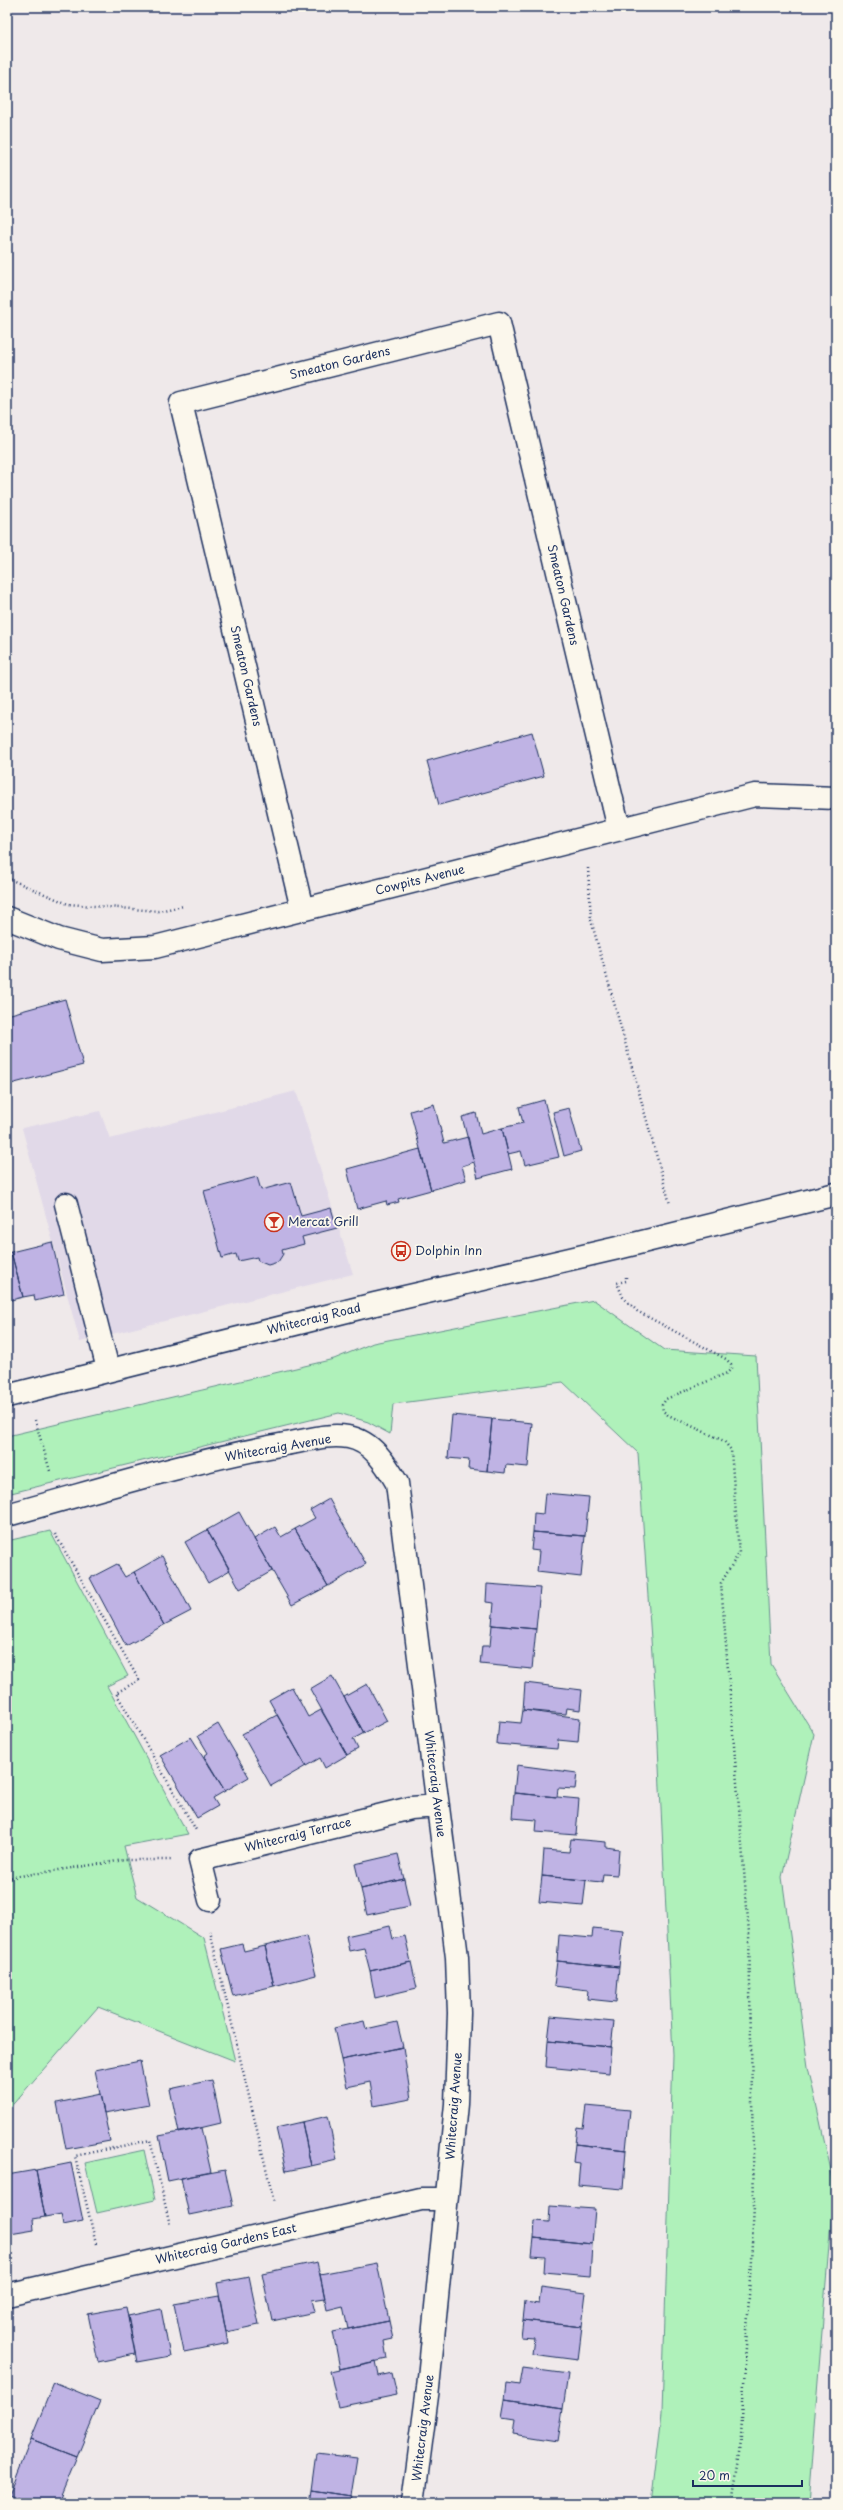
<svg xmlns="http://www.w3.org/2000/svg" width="843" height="2510" viewBox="0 0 843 2510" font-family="'Playpen Sans',sans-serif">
<rect width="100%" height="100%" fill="#efe9ea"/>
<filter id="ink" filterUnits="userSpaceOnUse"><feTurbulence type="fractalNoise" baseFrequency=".025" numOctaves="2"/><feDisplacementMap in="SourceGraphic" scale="8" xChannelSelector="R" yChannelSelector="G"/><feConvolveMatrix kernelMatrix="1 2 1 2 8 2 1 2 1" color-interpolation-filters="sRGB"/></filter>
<g filter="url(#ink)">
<path fill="#e1d9e8" d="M 296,1091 L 353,1274 L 80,1342 L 22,1128 L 100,1111 L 110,1139 Z"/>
<path fill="#aff1ba" stroke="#65908c" d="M 594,1300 L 664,1350 L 756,1356 L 771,1664 L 814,1734 L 782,1877 L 808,2067 L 834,2184 L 808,2503 L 651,2503 L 662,2414 L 673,2055 L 657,1725 L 638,1453 L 563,1382 L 393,1404 L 390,1434 L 368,1422 L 339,1413 L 7,1494 L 7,1436 L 334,1359 L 373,1343 Z
M 50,1531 L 128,1676 L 107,1686 L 188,1834 L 124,1846 L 137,1897 L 204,1938 L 235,2061 L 98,2007 L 7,2111 L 7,1541 Z
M 144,2150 L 155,2200 L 97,2213 L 85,2163 Z"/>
<path fill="#bfb3e4" stroke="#1b2f5e" d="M 532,732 L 544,776 L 439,805 L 427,761 Z
M 65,999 L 83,1065 L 7,1085 L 7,1015 Z
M 544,1100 L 559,1157 L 525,1165 L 521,1151 L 508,1154 L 502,1128 L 523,1123 L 519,1107 Z
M 434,1104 L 444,1143 L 468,1137 L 474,1162 L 462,1166 L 466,1180 L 431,1190 L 410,1111 Z
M 569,1108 L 581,1151 L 564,1156 L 553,1112 Z
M 476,1113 L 481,1134 L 502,1128 L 512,1169 L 478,1178 L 462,1117 Z
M 420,1149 L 431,1190 L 398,1199 L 399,1202 L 387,1205 L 386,1201 L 357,1209 L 347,1169 Z
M 257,1177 L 261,1190 L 291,1182 L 301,1216 L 331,1208 L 337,1228 L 302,1237 L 304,1244 L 282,1250 L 283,1254 L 278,1262 L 268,1265 L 258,1261 L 257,1257 L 238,1261 L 236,1254 L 222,1258 L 204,1191 Z
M 52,1242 L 64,1294 L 35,1301 L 34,1295 L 23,1297 L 11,1252 Z
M 11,1252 L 23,1297 L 7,1301 L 9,1309 L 7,1309 L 7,1253 Z
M 452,1415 L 492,1419 L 487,1471 L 468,1469 L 469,1460 L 448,1458 Z
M 492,1419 L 532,1423 L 528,1467 L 506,1465 L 505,1473 L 487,1471 Z
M 545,1493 L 589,1497 L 585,1536 L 533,1532 L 534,1513 L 543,1514 Z
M 329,1499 L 366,1564 L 328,1586 L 295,1529 L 315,1518 L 310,1510 Z
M 239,1512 L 272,1571 L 240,1589 L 207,1530 Z
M 275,1527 L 281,1537 L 295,1529 L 328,1586 L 292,1605 L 254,1539 Z
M 207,1530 L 230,1570 L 208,1583 L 185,1542 Z
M 533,1532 L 585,1536 L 581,1577 L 537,1572 L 539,1551 L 531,1550 Z
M 162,1556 L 191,1611 L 164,1625 L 134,1572 Z
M 117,1564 L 125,1577 L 134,1572 L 164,1625 L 126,1646 L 90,1578 Z
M 487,1584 L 540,1588 L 536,1629 L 492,1625 L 494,1603 L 486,1602 Z
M 492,1625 L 536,1629 L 532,1669 L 480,1664 L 482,1646 L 490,1646 Z
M 332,1676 L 364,1733 L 353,1739 L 358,1749 L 347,1755 L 310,1689 Z
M 525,1683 L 582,1690 L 580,1710 L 567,1708 L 566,1714 L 523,1710 Z
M 367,1684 L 387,1721 L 364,1733 L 344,1697 Z
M 292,1687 L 308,1717 L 321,1710 L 347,1755 L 325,1768 L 320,1758 L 306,1766 L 269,1700 Z
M 523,1710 L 580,1718 L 578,1742 L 558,1740 L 557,1749 L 497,1744 L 499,1721 L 521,1723 Z
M 277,1715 L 306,1766 L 271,1786 L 242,1734 Z
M 218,1724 L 249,1777 L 225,1791 L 204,1756 L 208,1753 L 198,1736 Z
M 191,1737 L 225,1791 L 213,1798 L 218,1806 L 197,1818 L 160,1755 Z
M 517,1765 L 577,1773 L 575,1789 L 558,1788 L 557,1797 L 514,1793 Z
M 514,1793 L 579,1799 L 576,1835 L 536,1832 L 537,1820 L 512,1818 Z
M 571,1839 L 606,1842 L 606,1847 L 619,1849 L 617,1875 L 603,1874 L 602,1882 L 542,1876 L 544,1850 L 569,1852 Z
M 398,1854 L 404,1879 L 361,1889 L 355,1864 Z
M 542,1876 L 586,1880 L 583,1906 L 539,1902 Z
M 404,1879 L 410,1906 L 367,1915 L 361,1889 Z
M 390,1926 L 393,1939 L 405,1936 L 411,1962 L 370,1971 L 364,1948 L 349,1951 L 346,1936 Z
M 593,1928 L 623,1931 L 619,1967 L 557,1961 L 559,1935 L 592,1938 Z
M 306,1936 L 316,1975 L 274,1986 L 265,1946 Z
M 242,1944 L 244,1951 L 265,1946 L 274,1986 L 233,1996 L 221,1949 Z
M 557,1961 L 619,1967 L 616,2002 L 587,1999 L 588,1990 L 554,1986 Z
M 411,1962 L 417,1988 L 375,1998 L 370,1971 Z
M 551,2016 L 614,2022 L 611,2047 L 548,2041 Z
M 364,2021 L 366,2029 L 397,2022 L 403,2047 L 341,2060 L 334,2028 Z
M 548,2041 L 611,2047 L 609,2073 L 546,2067 Z
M 403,2047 L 411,2099 L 374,2106 L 370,2082 L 347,2087 L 341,2060 Z
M 140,2061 L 149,2105 L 104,2113 L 95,2070 Z
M 212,2080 L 221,2123 L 179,2133 L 170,2089 Z
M 100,2094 L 110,2141 L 66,2149 L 57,2103 Z
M 586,2106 L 630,2110 L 626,2150 L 575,2144 L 577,2127 L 583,2128 Z
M 328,2116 L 337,2160 L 311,2166 L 302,2122 Z
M 302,2122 L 311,2166 L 286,2171 L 276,2128 Z
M 201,2128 L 211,2172 L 168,2181 L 159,2136 Z
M 575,2144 L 626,2150 L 623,2189 L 578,2185 L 580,2163 L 573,2162 Z
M 71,2163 L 83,2221 L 63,2225 L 61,2214 L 45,2217 L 36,2170 Z
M 36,2170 L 45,2217 L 33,2219 L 34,2230 L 10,2234 L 7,2220 L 7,2175 Z
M 225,2170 L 233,2206 L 189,2215 L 181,2178 Z
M 550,2206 L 595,2209 L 592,2244 L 534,2238 L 535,2221 L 549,2222 Z
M 534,2238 L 592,2244 L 590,2276 L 544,2272 L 545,2257 L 532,2256 Z
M 317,2262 L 325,2298 L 312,2300 L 315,2312 L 272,2321 L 262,2273 Z
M 377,2263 L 389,2321 L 348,2329 L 343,2306 L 327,2310 L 320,2274 Z
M 249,2277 L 259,2325 L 226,2332 L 217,2283 Z
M 541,2287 L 586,2293 L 582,2327 L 523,2320 L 525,2302 L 539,2304 Z
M 219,2296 L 228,2343 L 184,2352 L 174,2304 Z
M 126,2307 L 135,2354 L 98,2362 L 88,2314 Z
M 161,2309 L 170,2356 L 137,2362 L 128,2316 Z
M 523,2320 L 582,2327 L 578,2360 L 532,2354 L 534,2338 L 521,2337 Z
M 389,2321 L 393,2339 L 384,2341 L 387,2359 L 340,2369 L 333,2332 Z
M 376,2361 L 379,2376 L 392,2373 L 397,2395 L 338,2407 L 330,2371 Z
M 523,2368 L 568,2374 L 563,2409 L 505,2400 L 507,2383 L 520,2385 Z
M 54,2382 L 100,2401 L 77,2457 L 31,2439 Z
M 505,2400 L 563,2409 L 558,2441 L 513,2434 L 515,2419 L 502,2417 Z
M 31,2439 L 77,2457 L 58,2503 L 29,2503 L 9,2495 Z
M 316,2453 L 357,2458 L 351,2496 L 311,2490 Z
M 311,2490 L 351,2496 L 350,2503 L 309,2503 Z"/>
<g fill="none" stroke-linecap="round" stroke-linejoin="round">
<g stroke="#1b2f5e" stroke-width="25">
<path id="minor" d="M 302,909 L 181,403 L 499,323 L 619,829
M 7,918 L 59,939 L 102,950 L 155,947 L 755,795 L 836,798
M 66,1204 L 108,1369
M 7,1515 C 99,1490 191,1461 285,1444 C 305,1441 328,1433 348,1437 C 372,1441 386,1464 397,1483 L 457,1957 L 459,2013 L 456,2104 L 428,2388 L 413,2503
M 210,1900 L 200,1860 L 411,1808 L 438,1806
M 7,2295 L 421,2199 L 445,2199"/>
</g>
<g stroke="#1b2f5e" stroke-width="25">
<path id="major" d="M 7,1396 L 375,1304 L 622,1247 L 836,1194"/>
</g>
<path stroke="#1b2f5e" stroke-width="2.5" stroke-dasharray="1 3" stroke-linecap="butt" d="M 588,868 L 591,920 L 670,1204
M 7,878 L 68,904 L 158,911 L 184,906
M 626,1277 L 626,1281 L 617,1283 L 623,1297 L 637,1311 L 726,1359 L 731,1364 L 731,1369 L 727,1373 L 666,1399 L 662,1405 L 663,1411 L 668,1415 L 724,1441 L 731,1450 L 739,1553 L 721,1583 L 749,1933 L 754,2207 L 740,2454 L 732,2503
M 35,1420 L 50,1471
M 55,1534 L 139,1680 L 116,1693 L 196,1830
M 7,1878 L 124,1860 L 171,1860
M 210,1931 L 274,2202
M 96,2244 L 75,2156 L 150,2140 L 170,2225"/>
<use href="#minor" stroke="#fbf7ec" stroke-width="22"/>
<use href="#major" stroke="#fbf7ec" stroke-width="22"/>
</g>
</g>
<defs>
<g id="bar-ring" transform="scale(1)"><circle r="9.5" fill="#fbf7ec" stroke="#c8321e" stroke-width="1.5"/><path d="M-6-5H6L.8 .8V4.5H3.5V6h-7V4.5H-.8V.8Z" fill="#c8321e"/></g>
<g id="bus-ring" transform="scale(1)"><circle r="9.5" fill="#fbf7ec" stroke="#c8321e" stroke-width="1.5"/><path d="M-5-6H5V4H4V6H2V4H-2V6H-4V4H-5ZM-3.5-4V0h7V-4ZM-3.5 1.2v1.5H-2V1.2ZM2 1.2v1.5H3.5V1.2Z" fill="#c8321e"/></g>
</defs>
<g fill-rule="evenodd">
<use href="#bar-ring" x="274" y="1222"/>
<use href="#bus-ring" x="401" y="1251"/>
</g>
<g text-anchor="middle" stroke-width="3.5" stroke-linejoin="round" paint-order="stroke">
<g font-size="12" fill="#1b2f5e" stroke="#fbf7ec">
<text transform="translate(340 363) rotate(-14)" y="4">Smeaton Gardens</text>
<text transform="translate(563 595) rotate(77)" y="4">Smeaton Gardens</text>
<text transform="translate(246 676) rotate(77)" y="4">Smeaton Gardens</text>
<text transform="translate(420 880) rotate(-14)" y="4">Cowpits Avenue</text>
<text transform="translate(314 1319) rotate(-14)" y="4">Whitecraig Road</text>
<text transform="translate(278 1448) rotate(-10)" y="4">Whitecraig Avenue</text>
<text transform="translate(435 1784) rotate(83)" y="4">Whitecraig Avenue</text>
<text transform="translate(298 1835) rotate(-14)" y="4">Whitecraig Terrace</text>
<text transform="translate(454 2106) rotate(-86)" y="4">Whitecraig Avenue</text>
<text transform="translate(226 2244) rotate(-13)" y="4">Whitecraig Gardens East</text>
<text transform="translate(423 2428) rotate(-83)" y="4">Whitecraig Avenue</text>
</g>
<g font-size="12" fill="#1b2f5e" stroke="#fbf7ec" text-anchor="start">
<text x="288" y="1226">Mercat Grill</text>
<text x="415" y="1255">Dolphin Inn</text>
</g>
</g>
<rect width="843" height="2510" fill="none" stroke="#fbf7ec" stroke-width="24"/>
<rect x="12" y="12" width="819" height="2486" fill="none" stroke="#1b2f5e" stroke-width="1.5" filter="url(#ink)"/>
<path d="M693 2480v6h109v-6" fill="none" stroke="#1b2f5e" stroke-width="2"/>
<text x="699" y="2480" font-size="12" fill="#1b2f5e" stroke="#fbf7ec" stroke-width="3" paint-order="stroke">20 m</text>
</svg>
